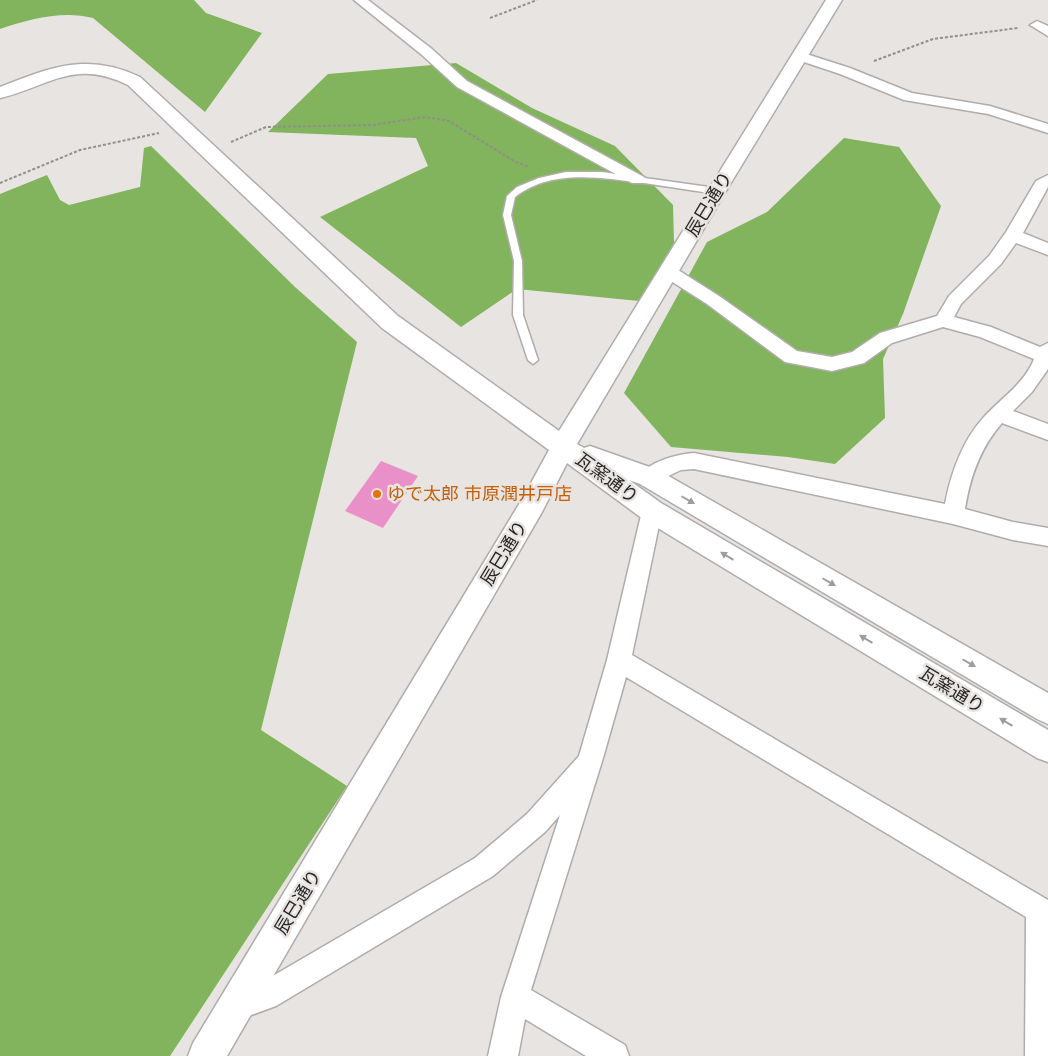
<svg xmlns="http://www.w3.org/2000/svg" width="1048" height="1056" viewBox="0 0 1048 1056" font-family="Quicksand,'Noto Sans JP',sans-serif">
<rect width="100%" height="100%" fill="#e8e4e2"/>
<path fill="#82b35d" d="M 0,0 L 194,0 L 206,13 L 262,33 L 205,112 L 93,18 C 63,10 29,19 0,29 Z
M 456,63 L 532,108 L 615,146 L 673,205 L 674,243 L 639,301 L 517,289 L 461,327 L 320,217 L 428,166 L 416,138 L 268,132 L 328,74 Z
M 844,138 L 899,147 L 941,206 L 903,314 L 883,359 L 885,418 L 835,464 L 788,457 L 671,447 L 624,393 L 707,242 L 767,212 Z
M 151,146 L 295,287 L 357,342 L 261,730 L 347,786 L 170,1056 L 0,1056 L 0,194 L 47,175 L 60,200 L 69,205 L 140,187 L 144,148 Z"/>
<path fill="#e890c7" d="M 381,461 L 418,476 L 383,528 L 345,511 Z"/>
<g fill="none" stroke-linecap="round" stroke-linejoin="round">
<g stroke="#b0acaa" stroke-width="3">
<path id="service" d="M 566,172 L 602,172 L 716,188 L 720,191 L 716,194 C 692,190 668,187 644,183 C 602,178 552,168 515,197 L 511,215 L 522,261 L 523,315 L 538,360 L 533,364 L 528,360 L 513,315 L 514,261 L 503,215 L 507,196 L 517,187 L 539,178 Z"/>
</g>
<g stroke="#b0acaa" stroke-width="3">
<path id="minor" d="M 354,0 L 368,0 L 432,49 L 467,81 L 644,177 L 646,180 L 644,183 L 632,183 L 457,87 L 422,55 Z
M 1037,21 L 1048,26 L 1048,36 L 1030,25 Z
M 800,52 L 850,68 L 912,93 L 990,106 L 1048,124 L 1048,133 L 988,114 L 904,100 L 840,74 L 795,59 L 793,56 Z
M 1048,175 L 1048,187 L 1023,233 L 1048,243 L 1048,255 L 1016,243 L 1001,264 L 961,304 L 954,317 L 991,327 L 1040,347 L 1048,343 L 1048,369 L 1032,392 L 1013,411 L 1048,424 L 1048,440 L 1002,423 C 980,448 970,477 965,509 L 1013,522 L 1048,528 L 1048,546 L 1013,540 L 953,524 L 694,469 L 681,470 L 649,485 L 642,483 L 639,477 C 647,462 678,454 694,453 L 945,504 C 951,473 962,441 984,417 C 1000,399 1025,383 1034,359 L 980,337 L 943,327 L 892,343 L 864,363 L 832,371 L 785,362 L 707,304 L 663,276 L 660,272 L 663,268 L 669,266 L 675,268 L 719,296 L 797,351 L 832,357 L 852,352 L 880,333 L 937,316 L 949,296 L 989,256 L 1006,232 L 1036,181 Z
M 652,502 L 659,505 L 662,511 L 632,655 L 1048,900 L 1048,1056 L 1025,1056 L 1026,917 L 626,677 L 603,758 L 531,990 L 625,1045 L 629,1056 L 586,1056 L 525,1019 L 518,1056 L 488,1056 L 501,997 L 560,815 L 545,832 L 493,876 L 276,1006 L 238,1020 L 228,1015 L 223,1005 L 228,995 L 259,984 L 475,858 L 527,814 L 579,756 L 607,660 L 642,511 L 645,505 Z"/>
</g>
<g stroke="#b0acaa" stroke-width="3">
<path id="tertiary" d="M 826,0 L 842,0 L 726,191 L 577,444 L 584,448 L 590,446 L 658,470 L 1048,693 L 1048,724 L 1037,719 L 640,484 L 629,480 L 661,503 L 1048,730 L 1048,762 L 1037,758 L 643,519 L 567,463 L 542,512 L 227,1056 L 188,1056 L 193,1043 L 524,496 L 549,450 L 382,328 L 128,85 C 74,58 50,86 0,98 L 0,87 C 51,67 87,52 140,77 L 398,316 L 559,431 Z"/>
</g>
<path stroke="#918e8d" stroke-width="2" stroke-dasharray="3 2" stroke-linecap="butt" d="M 490,18 L 537,0
M 874,61 L 933,39 L 1018,28
M 231,142 L 266,127 L 373,125 L 425,117 L 449,121 L 514,161 L 529,167
M 0,183 L 80,150 L 159,133"/>
<use href="#service" fill="#fff" fill-rule="evenodd"/>
<use href="#minor" fill="#fff" fill-rule="evenodd"/>
<use href="#tertiary" fill="#fff" fill-rule="evenodd"/>
</g>
<defs><path id="oneway-solid" d="M-6-.8H1V-3.2L6.5 0L1 3.2V.8H-6Z" transform="scale(1.25)"/></defs>
<g fill="#9d9d9c">
<use href="#oneway-solid" transform="translate(688 500) rotate(30)"/>
<use href="#oneway-solid" transform="translate(727 556) rotate(-149)"/>
<use href="#oneway-solid" transform="translate(829 582) rotate(30)"/>
<use href="#oneway-solid" transform="translate(866 639) rotate(-149)"/>
<use href="#oneway-solid" transform="translate(969 663) rotate(30)"/>
<use href="#oneway-solid" transform="translate(1006 722) rotate(-149)"/>
</g>
<circle fill="#e8710a" stroke="#e8e4e2" stroke-width="2" cx="377" cy="494" r="5"/>
<g text-anchor="middle" stroke-width="5" stroke-linejoin="round" paint-order="stroke">
<g font-size="18" fill="#262524" stroke="#e8e4e2">
<text transform="translate(709 204) rotate(-59)" y="6">辰巳通り</text>
<text transform="translate(607 478) rotate(36)" y="6">瓦窯通り</text>
<text transform="translate(504 553) rotate(-59)" y="6">辰巳通り</text>
<text transform="translate(952 690) rotate(31)" y="6">瓦窯通り</text>
<text transform="translate(298 902) rotate(-59)" y="6">辰巳通り</text>
</g>
<g font-size="18" fill="#c56008" stroke="#e8e4e2" text-anchor="start">
<text x="387" y="500">ゆで太郎 市原潤井戸店</text>
</g>
</g>
</svg>
